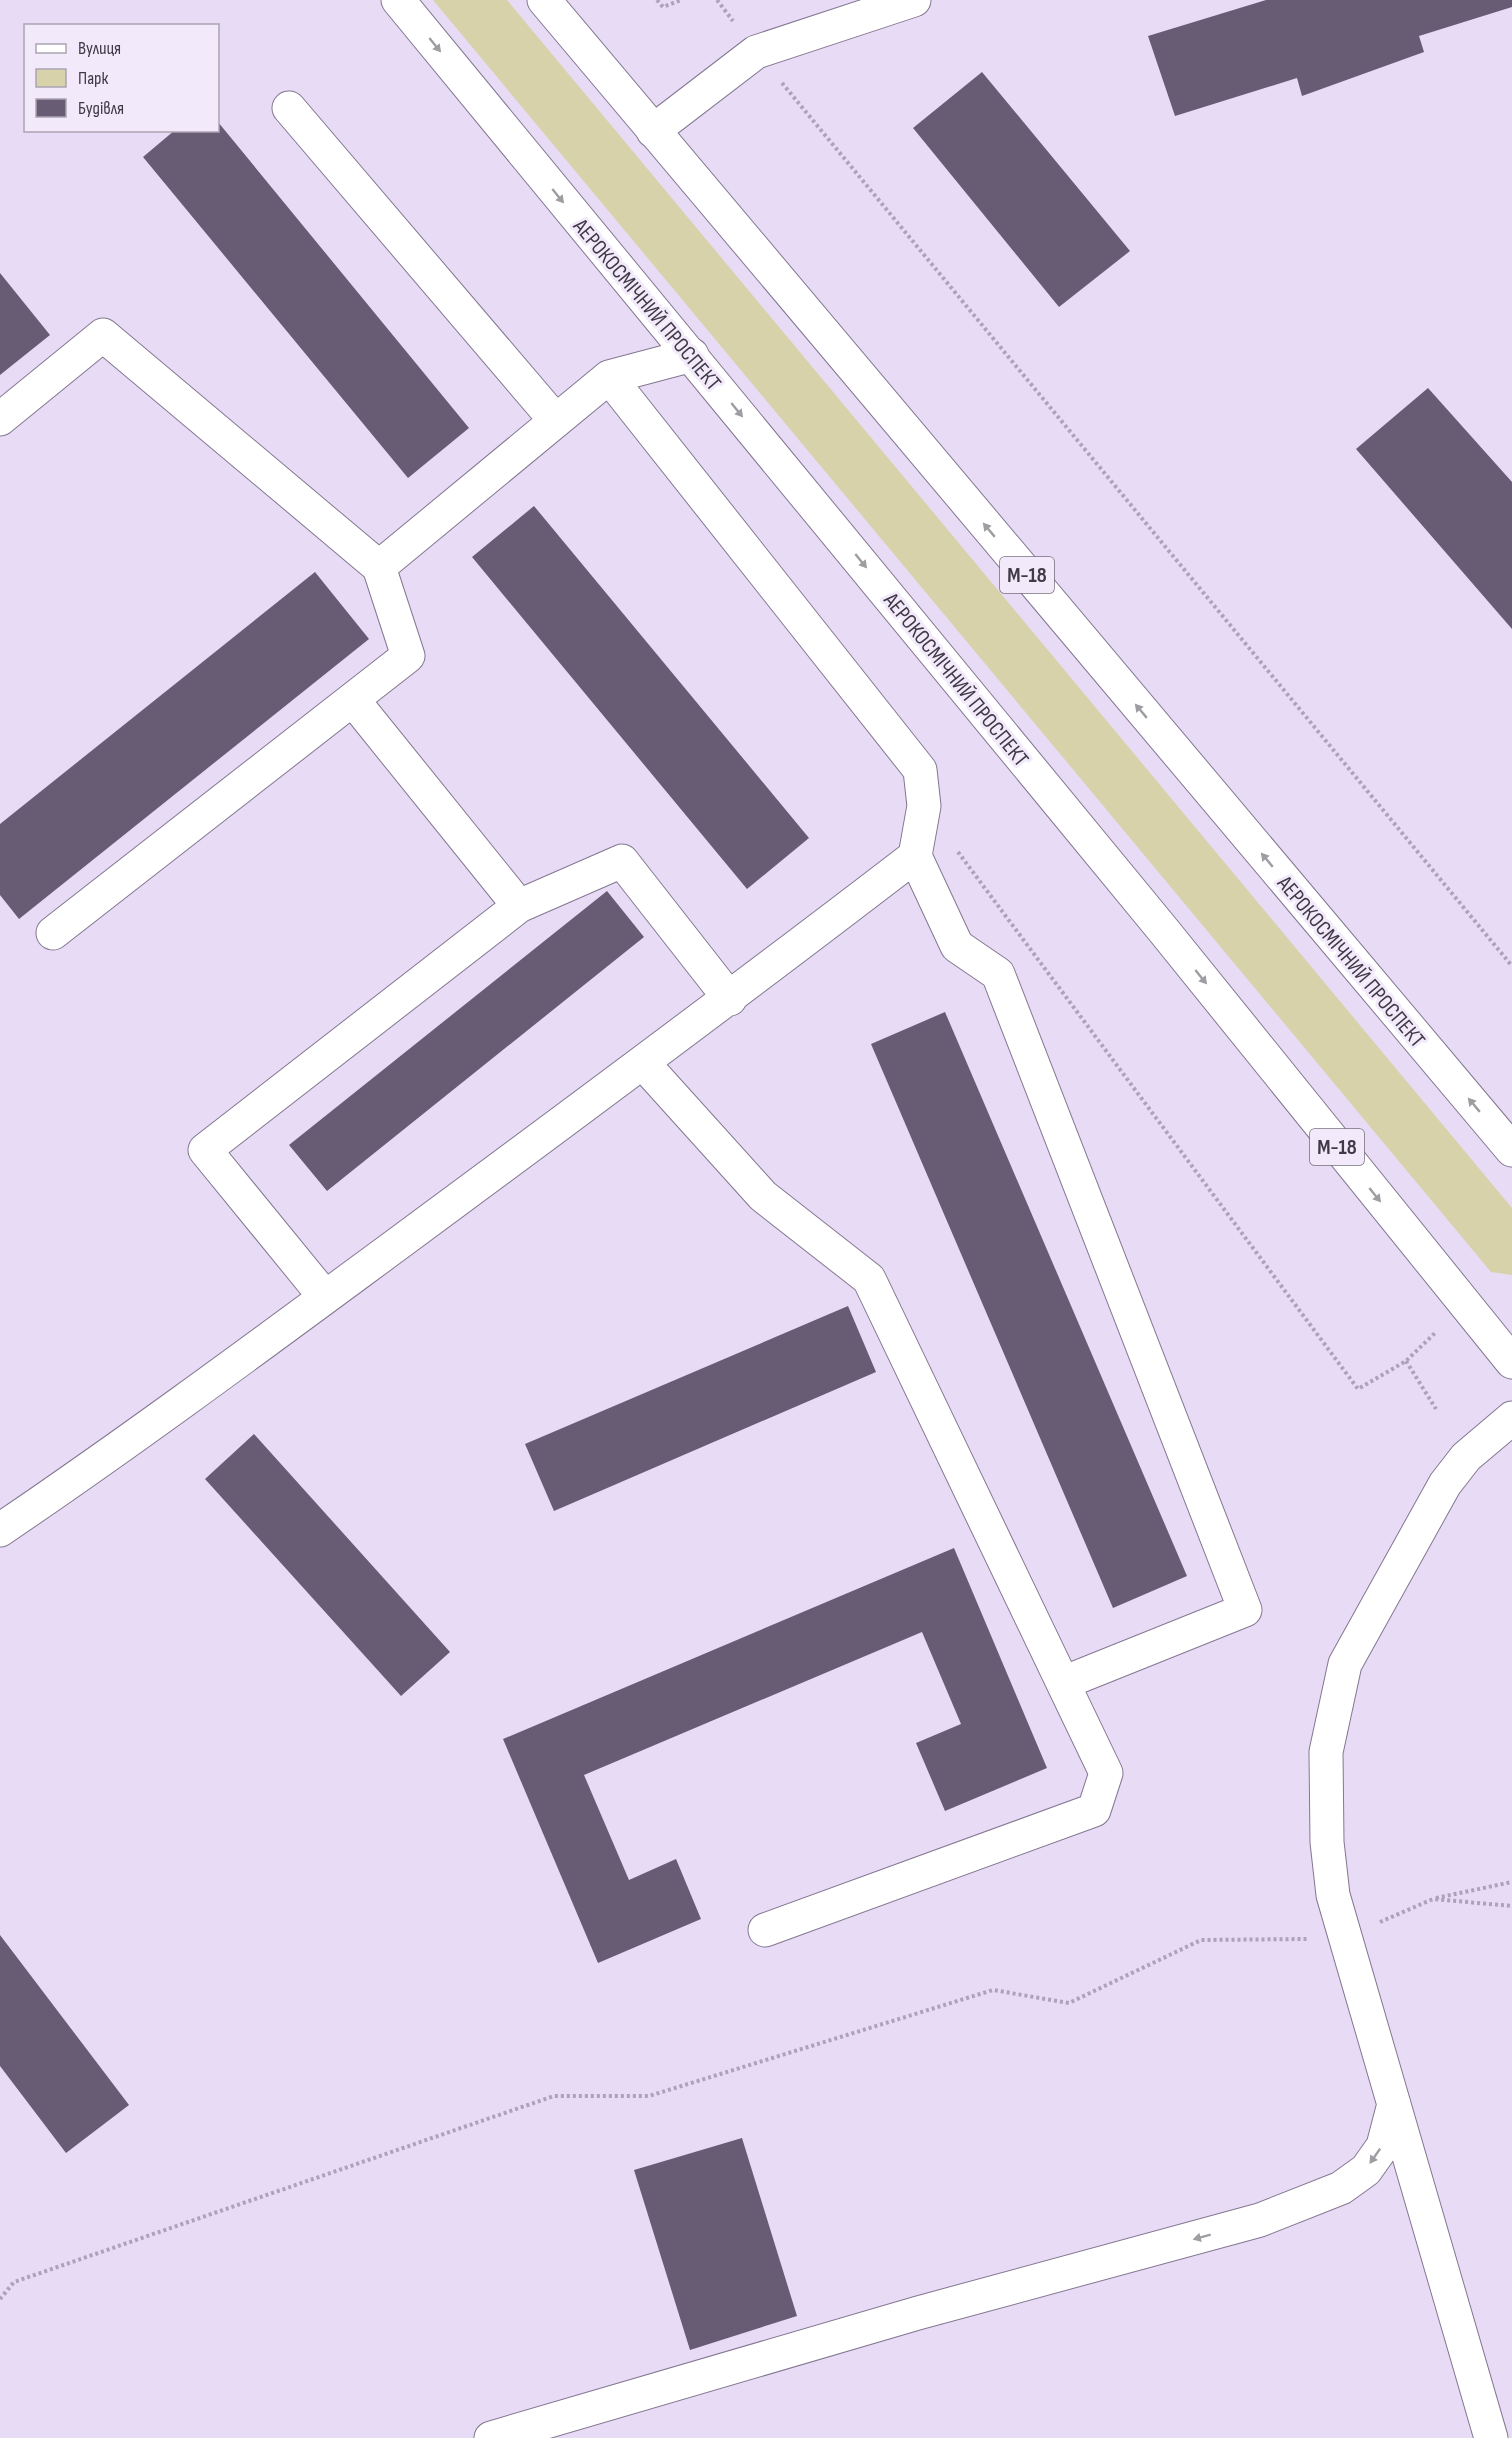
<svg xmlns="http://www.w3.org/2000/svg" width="1512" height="2438" viewBox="0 0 1512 2438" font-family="'Sofia Sans Condensed',sans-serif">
<rect width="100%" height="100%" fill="#e8dbf6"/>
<path fill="#d8d2aa" d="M 433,0 L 507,0 L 1512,1208 L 1512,1275 L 1491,1272 Z"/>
<path fill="#685c74" d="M 1266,0 L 1512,0 L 1512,7 L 1419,36 L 1424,52 L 1302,96 L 1297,78 L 1175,116 L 1148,36 Z
M 982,72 L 1130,251 L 1059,307 L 913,128 Z
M 218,122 L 469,428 L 408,478 L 143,157 L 175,130 L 218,130 Z
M 0,273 L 50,335 L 0,375 Z
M 1428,388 L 1512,482 L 1512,629 L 1356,449 Z
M 534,506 L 809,838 L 747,889 L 472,557 Z
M 315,572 L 369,639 L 19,919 L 0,895 L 0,824 Z
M 607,891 L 644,937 L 327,1191 L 289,1145 Z
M 945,1012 L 1187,1576 L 1113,1608 L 871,1044 Z
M 848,1306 L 876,1372 L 554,1511 L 525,1444 Z
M 254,1434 L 450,1652 L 401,1696 L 205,1479 Z
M 954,1548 L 1047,1768 L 945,1811 L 916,1743 L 961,1724 L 922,1632 L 584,1775 L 629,1880 L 676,1859 L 701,1919 L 598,1963 L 503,1739 Z
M 0,1935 L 129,2105 L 66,2153 L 0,2066 Z
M 742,2138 L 797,2316 L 690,2350 L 634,2170 Z"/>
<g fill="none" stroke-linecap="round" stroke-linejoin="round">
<g stroke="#847790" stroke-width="35">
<path id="minor" d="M 289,108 L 556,421
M 653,131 L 756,52 L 914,0
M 0,419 L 103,335 L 379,567
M 915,856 L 957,946 L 998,974 L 1245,1610 L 1063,1683
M 519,906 L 622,861 L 730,999
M 53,933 L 408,656 L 379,567 L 609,377
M 643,1063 L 763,1196 L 869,1279 L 1106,1773 L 1094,1810 L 765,1930
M 325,1297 L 205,1150 L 519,906 L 353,700
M 0,1530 C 137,1437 270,1338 403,1240 C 575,1113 746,986 915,856 L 924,806 L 920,770 L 609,377 L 692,355
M 491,2438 L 918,2313 L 1260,2220 L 1341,2188 L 1366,2170 L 1383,2146 L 1394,2104
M 1491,2438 L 1333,1895 L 1327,1842 L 1326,1752 L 1345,1664 L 1445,1484 L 1466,1457 L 1512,1418"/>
</g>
<g stroke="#847790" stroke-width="35">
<path id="major" d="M 398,0 L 1164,931 L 1512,1362
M 544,0 L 1512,1150"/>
</g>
<path stroke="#ada2b8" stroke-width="4" stroke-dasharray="3 3" stroke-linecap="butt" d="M 657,0 L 663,7 L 681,0
M 717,0 L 733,21
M 782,83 L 1512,966
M 958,852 L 1358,1389 L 1406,1361 L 1435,1333
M 1406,1361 L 1436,1409
M 1436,1898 L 1512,1882
M 1380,1922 L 1433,1899 L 1512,1906
M 0,2299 L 14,2282 L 554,2096 L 649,2096 L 993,1990 L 1069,2003 L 1201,1940 L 1307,1939"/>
<use href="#minor" stroke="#fff" stroke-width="33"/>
<use href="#major" stroke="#fff" stroke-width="33"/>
</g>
<defs><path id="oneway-solid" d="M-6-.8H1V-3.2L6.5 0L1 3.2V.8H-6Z" transform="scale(1.5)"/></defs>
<g fill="#9f9ca2">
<use href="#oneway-solid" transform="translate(435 45) rotate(51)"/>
<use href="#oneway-solid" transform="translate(558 196) rotate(51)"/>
<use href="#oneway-solid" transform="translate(737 410) rotate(51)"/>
<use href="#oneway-solid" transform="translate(989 530) rotate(-130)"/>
<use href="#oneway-solid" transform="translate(861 561) rotate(51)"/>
<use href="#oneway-solid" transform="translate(1141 711) rotate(-130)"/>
<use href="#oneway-solid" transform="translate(1267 860) rotate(-130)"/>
<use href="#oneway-solid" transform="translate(1201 977) rotate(51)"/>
<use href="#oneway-solid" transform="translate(1474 1105) rotate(-130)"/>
<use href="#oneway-solid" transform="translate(1375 1195) rotate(51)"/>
<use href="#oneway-solid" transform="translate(1375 2156) rotate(125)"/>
<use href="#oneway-solid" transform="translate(1202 2237) rotate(165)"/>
</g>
<g text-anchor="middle" stroke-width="6" stroke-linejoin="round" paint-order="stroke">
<g fill="#f2eafb" stroke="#756f7c" stroke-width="1.5">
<rect x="1000" y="557" width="54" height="36" rx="4.5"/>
<rect x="1310" y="1129" width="54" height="36" rx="4.5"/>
</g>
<g font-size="21" font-weight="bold" fill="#3f3a45">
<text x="1027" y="582">М-18</text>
<text x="1337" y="1154">М-18</text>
</g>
<g font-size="22" fill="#3f3a45" stroke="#f2eafb">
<text transform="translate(648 304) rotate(50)" y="8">АЕРОКОСМІЧНИЙ ПРОСПЕКТ</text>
<text transform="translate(957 679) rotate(51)" y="8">АЕРОКОСМІЧНИЙ ПРОСПЕКТ</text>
<text transform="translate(1352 961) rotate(50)" y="8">АЕРОКОСМІЧНИЙ ПРОСПЕКТ</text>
</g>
</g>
<rect x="24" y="24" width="195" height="108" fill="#f2eafb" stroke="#aaa4b2" stroke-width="1.5"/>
<rect x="36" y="44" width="30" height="9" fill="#ffffff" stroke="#aaa4b2" stroke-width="1.5"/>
<text x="78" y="54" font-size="18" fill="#3f3a45">Вулиця</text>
<rect x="36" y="69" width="30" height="18" fill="#d8d2aa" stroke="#aaa4b2" stroke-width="1.5"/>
<text x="78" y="84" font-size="18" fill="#3f3a45">Парк</text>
<rect x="36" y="99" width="30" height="18" fill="#685c74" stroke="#aaa4b2" stroke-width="1.5"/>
<text x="78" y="114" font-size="18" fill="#3f3a45">Будівля</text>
</svg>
